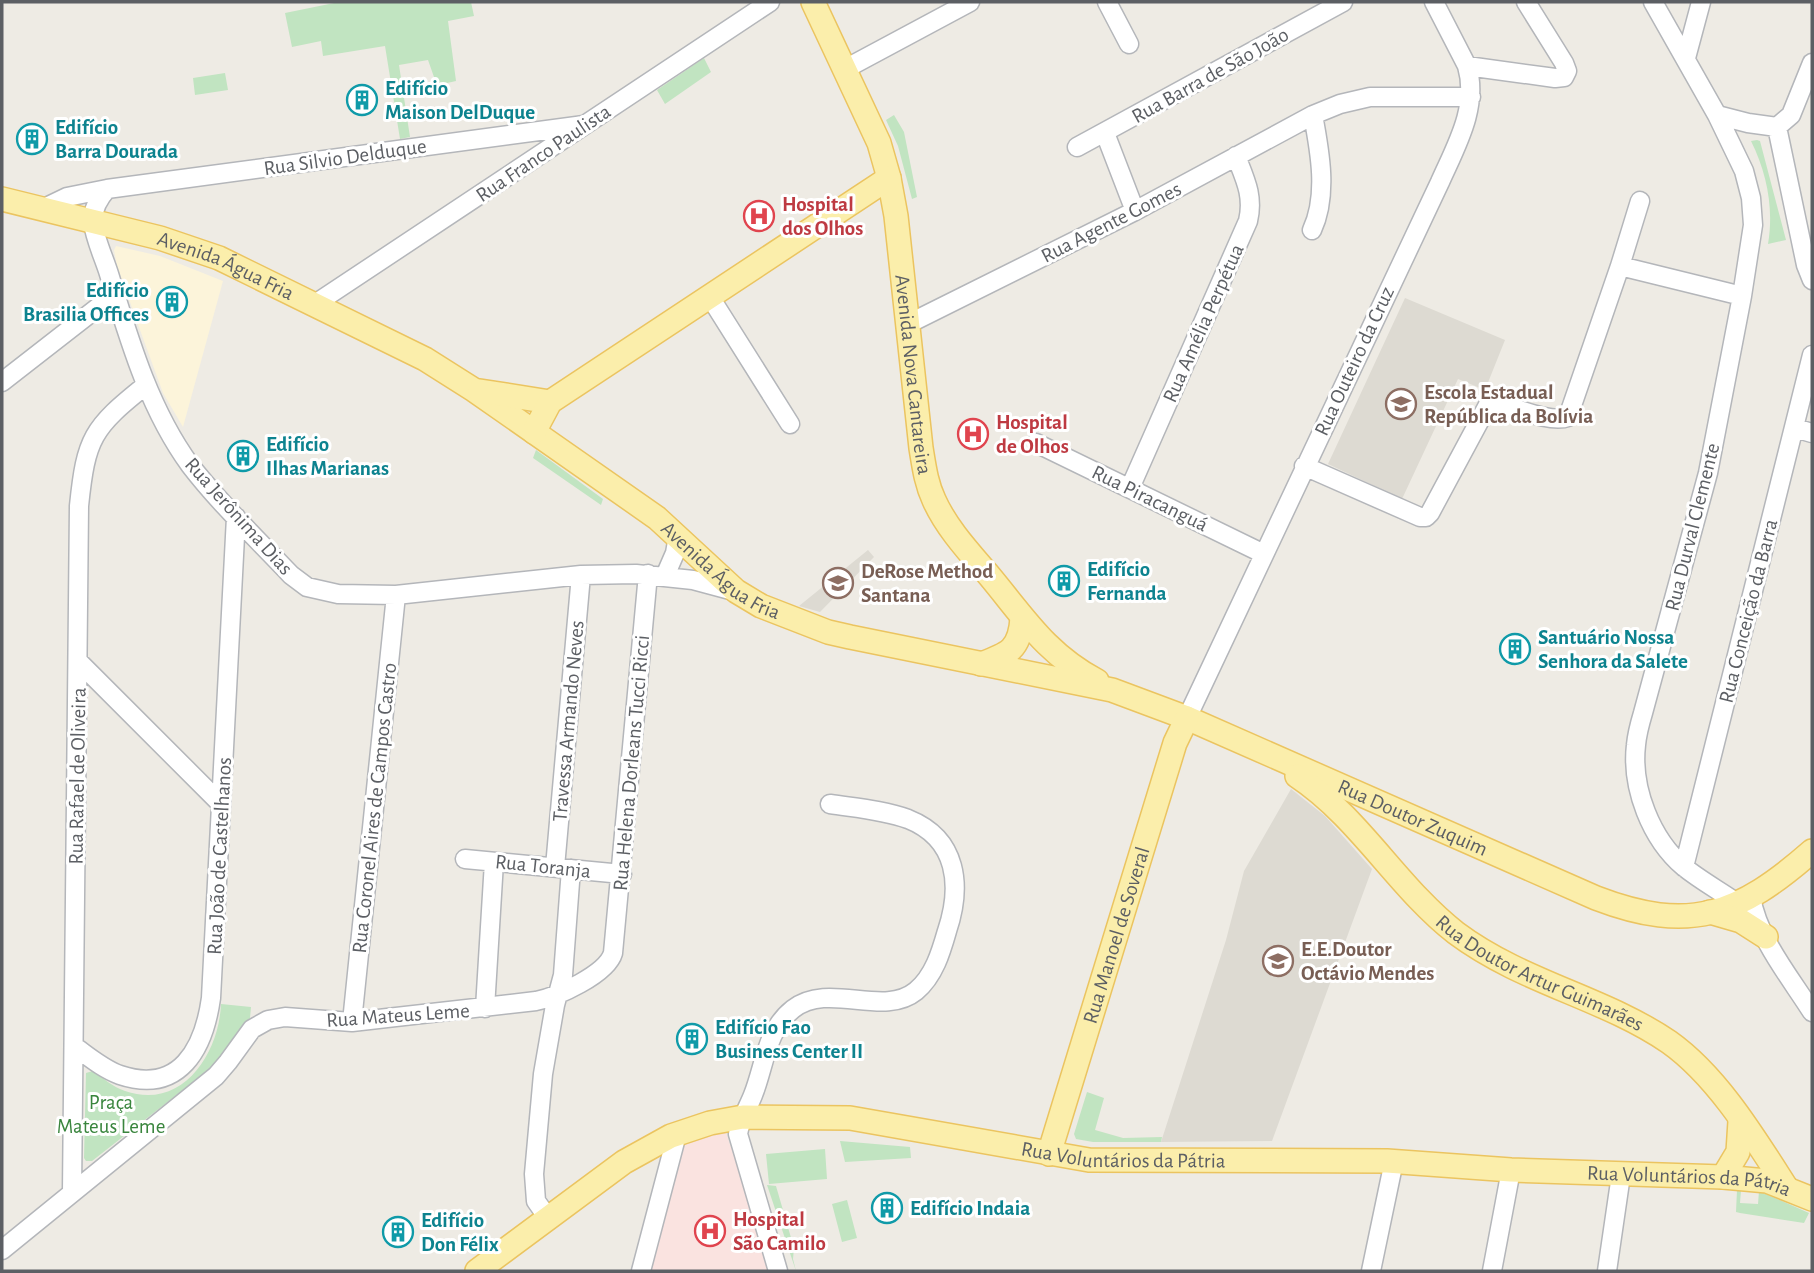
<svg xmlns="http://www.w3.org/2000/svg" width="1814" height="1273" viewBox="0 0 1814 1273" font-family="'Alegreya Sans',sans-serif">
<rect width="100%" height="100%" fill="#eeebe4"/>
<path fill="#fcf4da" d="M 116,246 L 160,256 L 223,281 L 183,427 L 163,393 L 140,330 L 117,266 L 114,250 Z"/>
<path fill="#dddad2" d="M 1405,298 L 1505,340 L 1485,390 L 1458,379 L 1402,499 L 1328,464 Z
M 868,550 L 874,557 L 820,612 L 799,606 Z
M 1291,789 L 1325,816 L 1372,869 L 1272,1141 L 1161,1142 L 1226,940 L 1244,871 Z"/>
<path fill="#fae3e0" d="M 725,1130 L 773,1271 L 649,1271 L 682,1147 L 690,1137 Z"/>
<path fill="#c1e4c1" d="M 339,2 L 471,2 L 474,16 L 448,21 L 456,81 L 434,86 L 434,77 L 428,60 L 399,65 L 410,137 L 400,139 L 385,46 L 323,56 L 321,41 L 292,47 L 285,13 Z
M 704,58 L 711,72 L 665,104 L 657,90 Z
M 225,73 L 228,90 L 195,95 L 193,78 Z
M 894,115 L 904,132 L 917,197 L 912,199 L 898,146 L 886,120 Z
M 1757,140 L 1760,141 L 1786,240 L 1768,244 C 1774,209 1767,173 1751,141 Z
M 536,450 L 603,499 L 601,505 L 533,458 Z
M 221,1004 L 251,1007 L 250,1018 L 211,1068 L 92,1161 L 86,1161 L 84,1158 L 86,1073 L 93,1071 C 103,1078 113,1087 125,1091 C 182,1111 219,1054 221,1004 Z
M 1087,1092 L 1104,1098 L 1095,1130 L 1123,1138 L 1162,1137 L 1161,1142 L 1093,1142 L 1076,1139 L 1074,1134 Z
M 840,1141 L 910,1147 L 911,1158 L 845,1162 Z
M 825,1149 L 827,1179 L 769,1184 L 766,1154 Z
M 767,1185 L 776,1186 L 794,1248 L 793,1259 L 796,1271 Z
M 1737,1190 L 1741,1190 L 1740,1203 L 1758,1204 L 1759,1191 L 1809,1213 L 1804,1223 L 1740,1213 L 1736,1212 Z
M 847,1200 L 857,1238 L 842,1242 L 832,1204 Z"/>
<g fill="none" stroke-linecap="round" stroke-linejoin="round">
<g stroke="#b4b6ba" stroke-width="21">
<path id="minor" d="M 1107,2 L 1129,44
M 1653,2 L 1717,115 L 1744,171 L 1751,198 L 1753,225 L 1742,296 L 1708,473 L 1643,713 C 1640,723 1637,734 1636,745 C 1631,788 1651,839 1684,867 C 1700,880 1720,891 1737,903
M 1686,58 L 1701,2
M 1467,66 L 1555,78 L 1564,77 L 1567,71 L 1564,63 L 1526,2
M 845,69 L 970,2
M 1717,115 L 1748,123 L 1777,127 L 1806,265 L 1812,280
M 1777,127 L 1791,115 L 1812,63
M 1105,133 L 1135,211
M 1077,147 L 1343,2
M 107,189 C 98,199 92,210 93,223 C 95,239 104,258 109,274 C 129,339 149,409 190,465 C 220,504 257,539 291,575 L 307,587 L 338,594 L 396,595 L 581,575 L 636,574 L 693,580 L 734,591
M 40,210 L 67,197 L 107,189 L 584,125
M 1312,230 C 1328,196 1320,152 1313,115
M 1620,266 L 1640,201
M 710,297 L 790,424
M 315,304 L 770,2
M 906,325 L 1135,211 L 1313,115 L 1340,104 L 1370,97 L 1471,97
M 2,382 L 115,294
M 1795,428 L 1812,433
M 1036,443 L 1264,554
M 1304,466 L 1420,517 L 1426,517 L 1430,513 L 1488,405 L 1493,402 C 1512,406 1550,424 1568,417 L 1620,266 L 1742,296
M 1130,488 L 1248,221 C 1254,196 1245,179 1236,156
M 665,576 L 675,553 L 678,536
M 79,662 L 221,804
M 1187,718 L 1440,182 C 1456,146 1479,107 1467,66 L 1434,2
M 465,859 L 622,874
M 555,867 L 581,575
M 1684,867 L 1812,355
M 1751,897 C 1758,939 1790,977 1812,1012
M 485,1008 L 494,862
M 352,1022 L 396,595
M 74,1046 C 88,1056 103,1069 120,1075 C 180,1095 204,1048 211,998 L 236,517
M 72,1192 L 79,506 C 86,438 92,428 146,385
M 548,1218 L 536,1201 L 534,1174 L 543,1074 L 555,1005 L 563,975 L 571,869
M 2,1250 L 216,1076 L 228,1062 L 252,1029 L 268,1020 L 285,1017 L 352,1022 L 536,1001 C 557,997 607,974 613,953 L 648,574
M 641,1271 L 677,1134
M 778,1271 L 738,1134 C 740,1120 748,1108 753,1095 C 765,1065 766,1030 793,1009 C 829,981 883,1018 916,991 C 934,976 941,952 947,931 C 962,886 958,839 908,819 C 883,810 856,808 830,804
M 1371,1271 L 1394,1161
M 1492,1271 L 1511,1170
M 1607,1271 L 1621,1175"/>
</g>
<g stroke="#ebc460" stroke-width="26">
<g id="major">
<path id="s1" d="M 813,2 L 879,143 L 889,178 L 896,216 L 921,448 C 924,466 926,483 934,500 C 946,527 968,551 987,573 C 1024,617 1045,653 1097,681"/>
<path id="s2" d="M 2,199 L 160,238 L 219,258 L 425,359 L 474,390 L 657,518 L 736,591 L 761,606 L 828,632 L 850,637 L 1112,690 L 1187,718 L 1596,898 C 1690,934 1739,915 1812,851"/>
<path d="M 480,391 L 550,402"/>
<path d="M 534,432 L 550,402 L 889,178"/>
<path d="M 981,664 C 1008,654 1020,650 1022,618"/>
<path id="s3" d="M 1297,776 C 1360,818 1397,887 1456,933 C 1523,983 1603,997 1669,1042 C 1717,1076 1754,1137 1786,1187"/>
<path d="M 1710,912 L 1741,921 L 1766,937"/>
<path id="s4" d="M 1049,1154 L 1175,743 L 1187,718"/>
<path d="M 1723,1177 L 1738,1152 L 1740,1121"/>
<path id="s5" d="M 477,1271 L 624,1162 L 671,1136 L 710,1123 L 743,1117 L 850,1118 L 1089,1160 L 1387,1161 L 1511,1170 L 1723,1177 L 1767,1181 L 1812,1199"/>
</g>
</g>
<use href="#minor" stroke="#fff" stroke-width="18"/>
<use href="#major" stroke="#fbeeab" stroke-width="23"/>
</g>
<defs>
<g id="building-ring" transform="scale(1.575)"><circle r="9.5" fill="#fff" stroke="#0f9aa8" stroke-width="1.5"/><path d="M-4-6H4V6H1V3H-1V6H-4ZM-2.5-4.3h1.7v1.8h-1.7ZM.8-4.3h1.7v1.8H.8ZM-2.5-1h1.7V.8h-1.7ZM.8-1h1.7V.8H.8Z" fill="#0f9aa8"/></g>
<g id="hospital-ring" transform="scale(1.575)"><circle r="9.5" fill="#fff" stroke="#e0444e" stroke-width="1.5"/><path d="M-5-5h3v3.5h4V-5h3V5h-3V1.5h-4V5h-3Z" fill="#e0444e"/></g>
<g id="school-ring" transform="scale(1.575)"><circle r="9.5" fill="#fff" stroke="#8d6e63" stroke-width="1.5"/><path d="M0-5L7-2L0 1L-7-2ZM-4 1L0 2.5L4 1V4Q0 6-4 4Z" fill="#8d6e63"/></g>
<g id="university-ring" transform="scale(1.575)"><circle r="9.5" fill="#fff" stroke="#8d6e63" stroke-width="1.5"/><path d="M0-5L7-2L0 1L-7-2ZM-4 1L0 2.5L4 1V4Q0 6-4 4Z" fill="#8d6e63"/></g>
</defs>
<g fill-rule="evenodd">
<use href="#building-ring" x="362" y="100"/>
<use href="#building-ring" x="32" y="139"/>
<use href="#hospital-ring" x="759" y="216"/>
<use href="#building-ring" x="172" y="302"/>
<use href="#school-ring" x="1401" y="404"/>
<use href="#hospital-ring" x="973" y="434"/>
<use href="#building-ring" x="243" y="456"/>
<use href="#building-ring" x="1064" y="581"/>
<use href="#university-ring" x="838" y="583"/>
<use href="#building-ring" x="1515" y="649"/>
<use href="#school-ring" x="1278" y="961"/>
<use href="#building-ring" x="692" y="1039"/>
<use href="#building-ring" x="887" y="1208"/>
<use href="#hospital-ring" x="710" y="1231"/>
<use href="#building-ring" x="398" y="1232"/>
</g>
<g text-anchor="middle" stroke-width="6" stroke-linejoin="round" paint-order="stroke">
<g font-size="21" fill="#5c5f64" stroke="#fff">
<text transform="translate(1210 75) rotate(-29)" y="7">Rua Barra de São João</text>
<text transform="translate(543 153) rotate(-34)" y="7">Rua Franco Paulista</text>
<text transform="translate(345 157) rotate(-8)" y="7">Rua Silvio Delduque</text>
<text transform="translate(1111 222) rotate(-27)" y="7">Rua Agente Gomes</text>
<text dy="7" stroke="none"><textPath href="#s2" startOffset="234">Avenida Água Fria</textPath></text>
<text transform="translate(1203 323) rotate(-66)" y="7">Rua Amélia Perpétua</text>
<text transform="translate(1354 361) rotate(-65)" y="7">Rua Outeiro da Cruz</text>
<text dy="7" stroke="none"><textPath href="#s1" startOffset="390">Avenida Nova Cantareira</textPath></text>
<text transform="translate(1150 498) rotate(26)" y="7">Rua Piracanguá</text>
<text transform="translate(239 516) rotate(48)" y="7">Rua Jerônima Dias</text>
<text transform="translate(1692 527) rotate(-76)" y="7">Rua Durval Clemente</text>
<text dy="7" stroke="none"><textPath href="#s2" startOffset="819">Avenida Água Fria</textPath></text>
<text transform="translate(1748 611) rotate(-76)" y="7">Rua Conceição da Barra</text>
<text transform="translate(568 721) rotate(-85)" y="7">Travessa Armando Neves</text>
<text transform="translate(631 763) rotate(-85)" y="7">Rua Helena Dorleans Tucci Ricci</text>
<text transform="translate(77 776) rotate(-89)" y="7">Rua Rafael de Oliveira</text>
<text transform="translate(374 808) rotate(-84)" y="7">Rua Coronel Aires de Campos Castro</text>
<text dy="7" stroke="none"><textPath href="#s2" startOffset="1561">Rua Doutor Zuquim</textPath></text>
<text transform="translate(219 856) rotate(-87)" y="7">Rua João de Castelhanos</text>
<text transform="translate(543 866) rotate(6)" y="7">Rua Toranja</text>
<text dy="7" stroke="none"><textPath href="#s4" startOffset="229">Rua Manoel de Soveral</textPath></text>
<text dy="7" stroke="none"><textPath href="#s3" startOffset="317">Rua Doutor Artur Guimarães</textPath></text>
<text transform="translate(398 1015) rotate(-4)" y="7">Rua Mateus Leme</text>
<text dy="7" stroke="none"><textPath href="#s5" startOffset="695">Rua Voluntários da Pátria</textPath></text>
<text dy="7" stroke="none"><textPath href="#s5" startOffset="1262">Rua Voluntários da Pátria</textPath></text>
</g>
<g font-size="21" font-weight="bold" fill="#0d838f" stroke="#fff" text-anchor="start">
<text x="385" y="95">Edifício<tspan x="385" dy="24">Maison DelDuque</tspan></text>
<text x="55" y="134">Edifício<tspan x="55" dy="24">Barra Dourada</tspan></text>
<text x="149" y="297" text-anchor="end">Edifício<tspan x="149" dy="24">Brasilia Offices</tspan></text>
<text x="266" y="451">Edifício<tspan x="266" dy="24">Ilhas Marianas</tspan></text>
<text x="1087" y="576">Edifício<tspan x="1087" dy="24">Fernanda</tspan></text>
<text x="1538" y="644">Santuário Nossa<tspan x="1538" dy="24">Senhora da Salete</tspan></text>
<text x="715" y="1034">Edifício Fao<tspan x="715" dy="24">Business Center II</tspan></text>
<text x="910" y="1215">Edifício Indaia</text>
<text x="421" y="1227">Edifício<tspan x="421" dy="24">Don Félix</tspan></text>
</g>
<g font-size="21" font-weight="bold" fill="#be3a42" stroke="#fff" text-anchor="start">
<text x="782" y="211">Hospital<tspan x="782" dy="24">dos Olhos</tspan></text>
<text x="996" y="429">Hospital<tspan x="996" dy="24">de Olhos</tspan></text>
<text x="733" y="1226">Hospital<tspan x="733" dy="24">São Camilo</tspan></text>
</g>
<g font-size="21" font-weight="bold" fill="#785e54" stroke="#fff" text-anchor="start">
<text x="1424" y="399">Escola Estadual<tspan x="1424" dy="24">República da Bolívia</tspan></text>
<text x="861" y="578">DeRose Method<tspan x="861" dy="24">Santana</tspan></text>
<text x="1301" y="956">E.E.Doutor<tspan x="1301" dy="24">Octávio Mendes</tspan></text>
</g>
<g font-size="21" fill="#39853d" stroke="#fff">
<text x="111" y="1109">Praça<tspan x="111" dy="24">Mateus Leme</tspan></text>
</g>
</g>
<rect width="1814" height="1273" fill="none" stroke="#5c5f64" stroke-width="7"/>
</svg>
